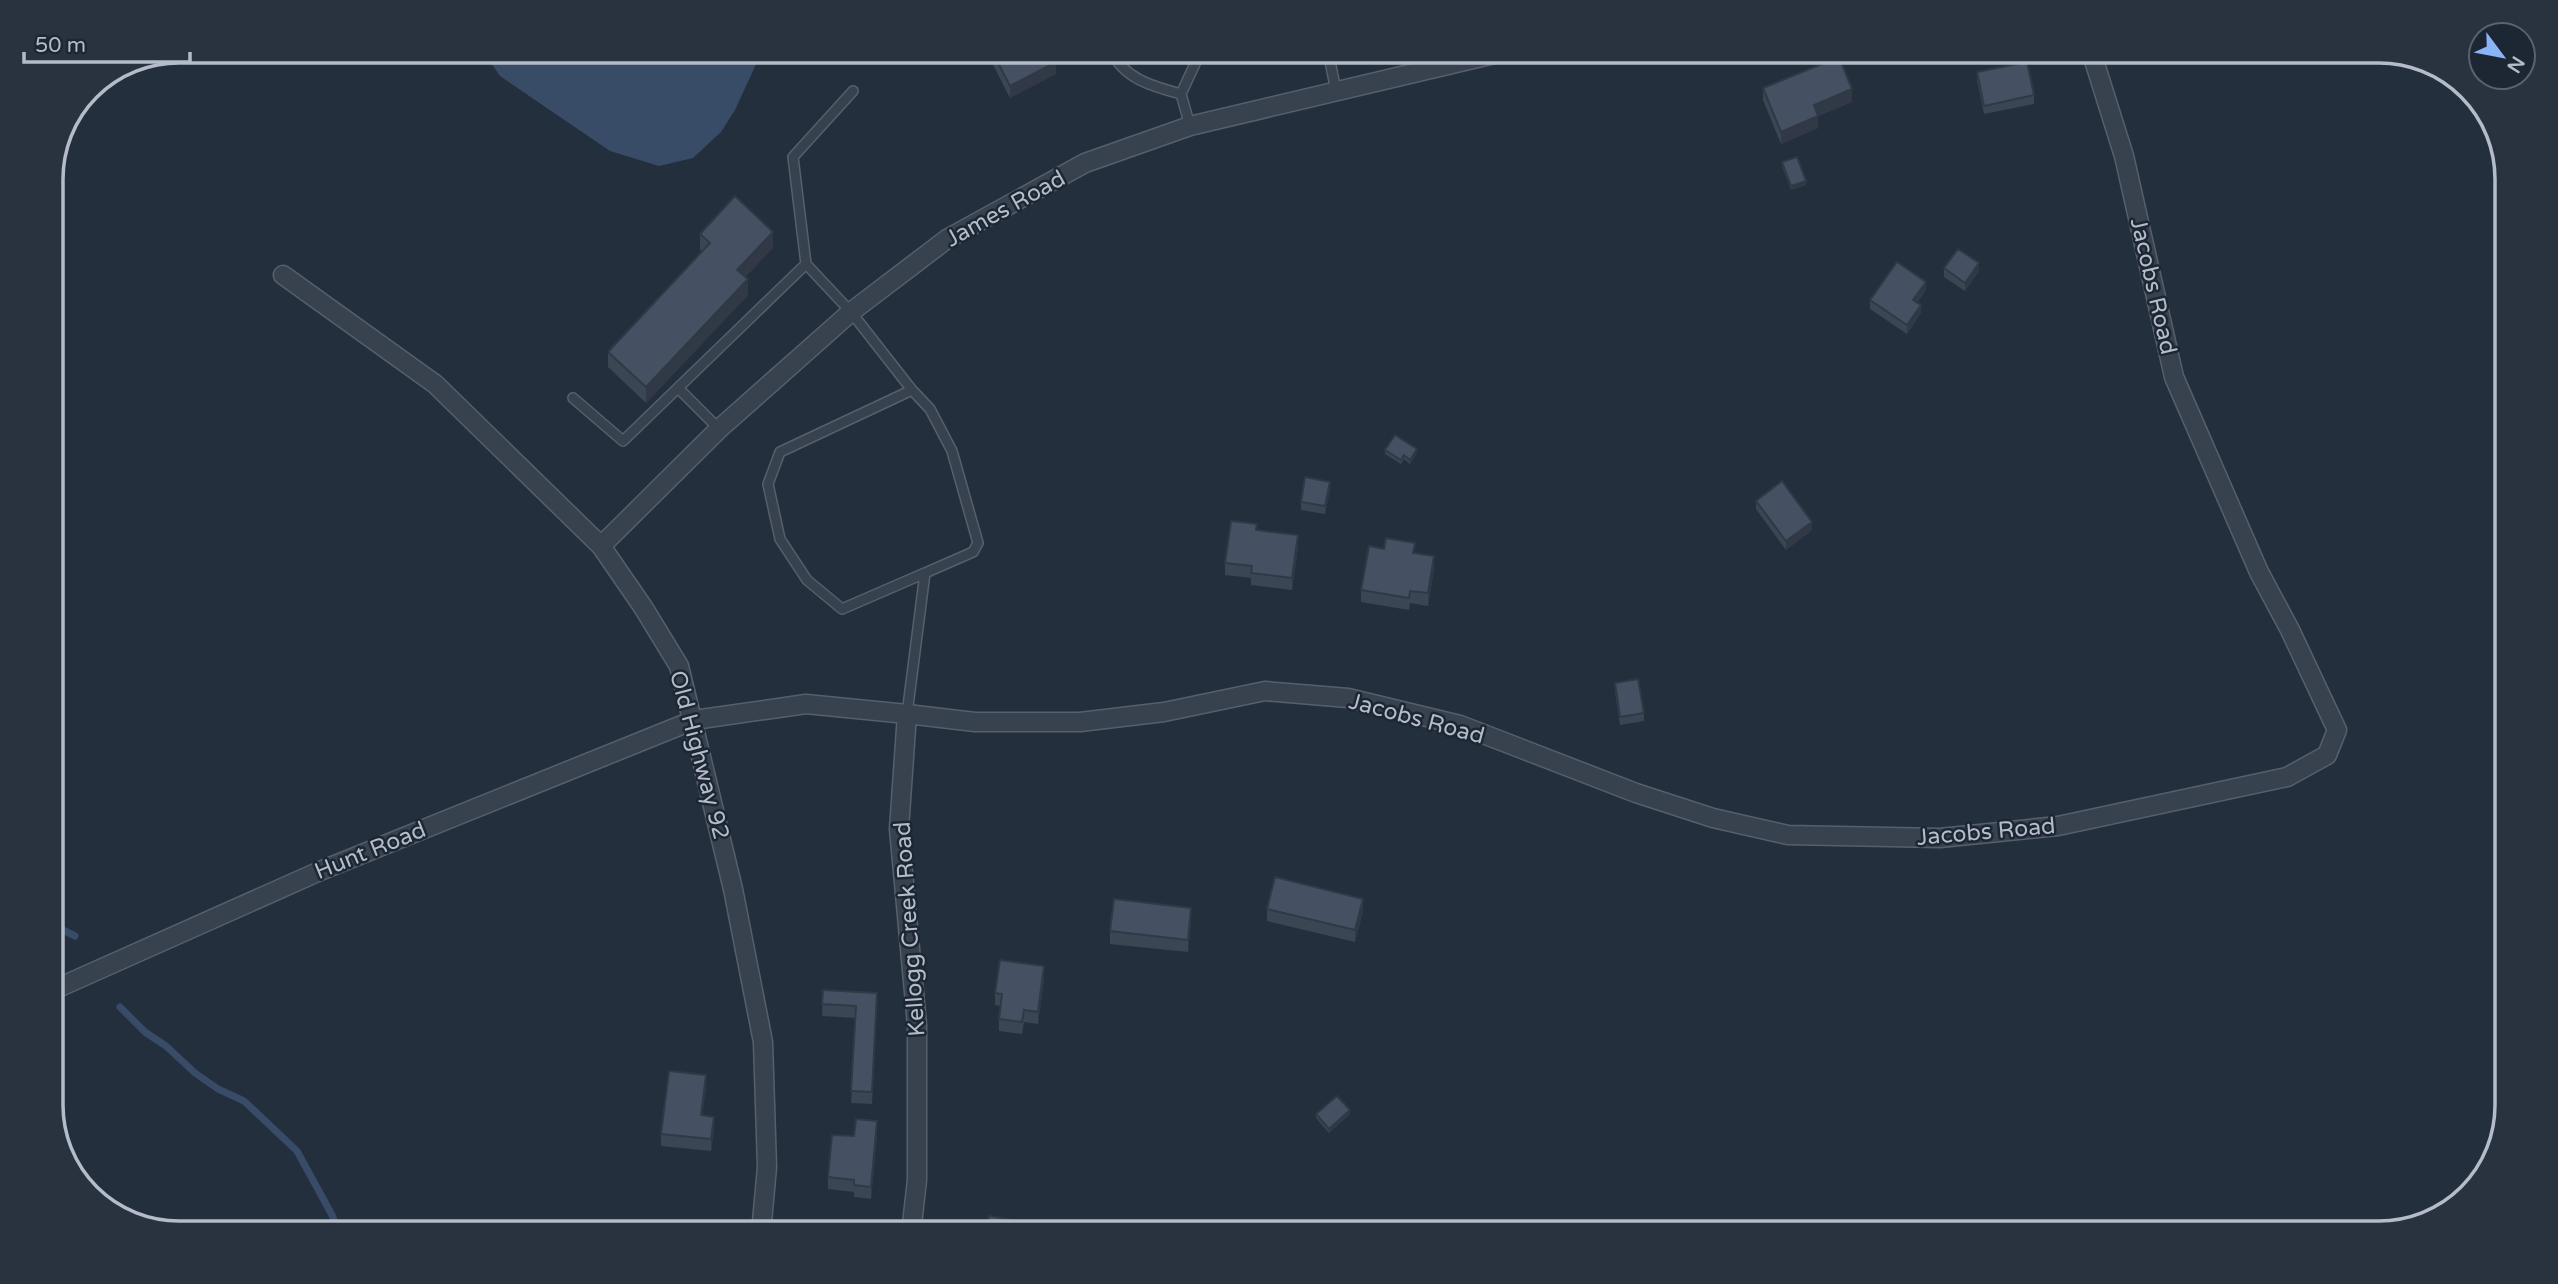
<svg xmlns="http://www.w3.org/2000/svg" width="2558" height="1284" viewBox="0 0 2558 1284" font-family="'Varela Round',sans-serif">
<rect width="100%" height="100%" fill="#242f3e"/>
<path fill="#394c67" d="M 483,51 L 762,51 L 735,110 L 721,132 L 693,158 L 659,166 L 610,151 L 500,76 Z"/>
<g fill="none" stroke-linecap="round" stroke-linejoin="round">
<path stroke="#394c67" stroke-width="7" d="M 51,924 L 75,936
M 120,1007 L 145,1032 L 166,1046 L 195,1073 L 218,1089 L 244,1101 L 297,1151 L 332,1215 L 339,1233"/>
<g stroke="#565f6c" stroke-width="12">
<path id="service" d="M 1112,51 C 1123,79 1155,87 1181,94
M 1328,51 L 1336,91
M 1190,126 L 1181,94 L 1201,51
M 806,264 L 793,157 L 853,91
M 679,389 L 719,429
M 573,398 L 623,441 L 806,264 L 851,312 L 912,390
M 907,714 L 925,573 L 973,552 L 978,543 L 952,451 L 930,409 L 912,390 L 780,452 L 768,484 L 780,539 L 807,580 L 842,609 L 925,573"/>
</g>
<g stroke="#565f6c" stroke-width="21">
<path id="minor" d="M 283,275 L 435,384 L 601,546 L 643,607 L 679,666 L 733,889 L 763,1042 L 767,1167 L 761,1233
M 601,546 L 719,429 L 851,312 L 947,239 L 1085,163 L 1190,126 L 1507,51
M 907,714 L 975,722 L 1080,722 L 1164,712 L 1265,691 L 1348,698 L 1460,725 L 1636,793 L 1713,818 L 1788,835 L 1940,838 L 2058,826 L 2287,777 L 2327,755 L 2337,730 L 2290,630 L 2259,572 L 2174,377 L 2124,156 L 2091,51
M 51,991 L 320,871 L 694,720 L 806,704 L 907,714 L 899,829 L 917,1025 L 917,1180 L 911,1233"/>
</g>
<use href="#service" stroke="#38414e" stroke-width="9"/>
<use href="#minor" stroke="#38414e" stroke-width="18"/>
</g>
<path fill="#3b4654" d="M 986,51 L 1051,51 L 1056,74 L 1010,98 Z
M 1977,72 L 2034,95 L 2034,104 L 1984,114 L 1977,80 Z
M 1763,88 L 1852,102 L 1818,116 L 1818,128 L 1781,144 L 1763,100 Z
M 1782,162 L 1806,185 L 1791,190 L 1782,166 Z
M 700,234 L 773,248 L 745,277 L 748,295 L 646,403 L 608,367 L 608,352 L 702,251 L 700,250 Z
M 1944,268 L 1979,271 L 1965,291 L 1944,277 Z
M 1926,290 L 1917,303 L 1921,313 L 1907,334 L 1870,309 L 1870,300 Z
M 1385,450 L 1417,453 L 1410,464 L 1404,459 L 1401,464 L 1385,454 Z
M 1330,490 L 1325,514 L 1301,510 L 1301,502 Z
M 1756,501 L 1812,530 L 1786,550 L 1756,509 Z
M 1257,531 L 1298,547 L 1292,590 L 1251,585 L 1251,578 L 1225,575 L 1225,563 Z
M 1415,553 L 1434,569 L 1428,606 L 1410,603 L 1409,610 L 1361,602 L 1361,590 Z
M 1615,683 L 1644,713 L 1644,721 L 1620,725 L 1615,692 Z
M 1267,909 L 1363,911 L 1355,942 L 1267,921 Z
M 1191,920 L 1188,952 L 1110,944 L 1110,931 Z
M 1044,979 L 1038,1024 L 1024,1022 L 1022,1034 L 999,1031 L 999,1019 L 1001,1006 L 995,1005 L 995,993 Z
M 823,990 L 877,1005 L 872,1104 L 851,1103 L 855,1018 L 822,1016 Z
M 706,1087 L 702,1115 L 714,1129 L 711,1151 L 661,1146 L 661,1134 Z
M 1316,1114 L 1350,1114 L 1329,1133 L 1316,1118 Z
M 877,1133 L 871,1199 L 854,1197 L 854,1192 L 828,1189 L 828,1177 L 854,1136 Z"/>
<path fill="#303945" d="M 1056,62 L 1056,74 L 1010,98 L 1010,86 Z
M 1852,89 L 1852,102 L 1814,117 L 1814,105 Z
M 1818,116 L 1818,128 L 1781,144 L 1781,132 Z
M 1806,181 L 1806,185 L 1791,190 L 1791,186 Z
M 773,232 L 773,248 L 737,286 L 737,270 Z
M 1979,263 L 1979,271 L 1965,291 L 1965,283 Z
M 748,279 L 748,295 L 646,403 L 646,387 Z
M 1926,282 L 1926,290 L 1913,308 L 1913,300 Z
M 1921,305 L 1921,313 L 1907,334 L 1907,325 Z
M 1417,449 L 1417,453 L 1410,464 L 1410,460 Z
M 1330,482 L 1330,490 L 1325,514 L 1325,506 Z
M 1812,522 L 1812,530 L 1786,550 L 1786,541 Z
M 1298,535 L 1298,547 L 1292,590 L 1292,578 Z
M 1434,556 L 1434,569 L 1428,606 L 1428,593 Z
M 1363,899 L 1363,911 L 1355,942 L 1355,930 Z
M 1191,908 L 1191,920 L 1188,952 L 1188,940 Z
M 1044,966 L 1044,979 L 1038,1024 L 1038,1012 Z
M 706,1075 L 706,1087 L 701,1127 L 701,1115 Z
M 1350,1110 L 1350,1114 L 1329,1133 L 1329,1129 Z
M 714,1117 L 714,1129 L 711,1151 L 711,1139 Z
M 877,1121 L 877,1133 L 871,1199 L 871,1187 Z"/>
<path fill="#455162" stroke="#303945" stroke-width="2" d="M 992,51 L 1051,51 L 1056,62 L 1010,86 Z
M 1839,57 L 1852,89 L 1814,105 L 1818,116 L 1781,132 L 1763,88 Z
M 2027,62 L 2034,95 L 1984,106 L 1977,72 Z
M 1797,157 L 1806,181 L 1791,186 L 1782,162 Z
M 735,196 L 773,232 L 737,270 L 748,279 L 646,387 L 608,352 L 710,243 L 700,234 Z
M 1958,249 L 1979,263 L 1965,283 L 1944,268 Z
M 1897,262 L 1926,282 L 1913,300 L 1921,305 L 1907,325 L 1870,300 Z
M 1395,435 L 1417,449 L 1410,460 L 1404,455 L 1401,460 L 1385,450 Z
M 1305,477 L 1330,482 L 1325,506 L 1301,502 Z
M 1782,481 L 1812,522 L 1786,541 L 1756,501 Z
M 1231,521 L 1257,524 L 1256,530 L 1298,535 L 1292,578 L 1251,573 L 1252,566 L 1225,563 Z
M 1386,538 L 1415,543 L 1413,553 L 1434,556 L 1428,593 L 1410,591 L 1409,598 L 1361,590 L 1369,546 L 1384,549 Z
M 1638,679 L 1644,713 L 1620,717 L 1615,683 Z
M 1275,877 L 1363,899 L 1355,930 L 1267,909 Z
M 1114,899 L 1191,908 L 1188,940 L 1110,931 Z
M 1000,960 L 1044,966 L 1038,1012 L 1024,1010 L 1022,1022 L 999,1019 L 1002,994 L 995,993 Z
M 823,990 L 877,993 L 872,1092 L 851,1091 L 856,1006 L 822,1004 Z
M 669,1071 L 706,1075 L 701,1115 L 714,1117 L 711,1139 L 661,1134 Z
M 1337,1096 L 1350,1110 L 1329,1129 L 1316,1114 Z
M 856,1119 L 877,1121 L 871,1187 L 854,1185 L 854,1180 L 828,1177 L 832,1135 L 854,1136 Z
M 989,1216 L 1020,1221 L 1019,1233 L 986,1233 Z"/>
<g text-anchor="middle" stroke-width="5" stroke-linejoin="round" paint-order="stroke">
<g font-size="23" fill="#b4bcc9" stroke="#1d2633">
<text transform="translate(1005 208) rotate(-29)" y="8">James Road</text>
<text transform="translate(2154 286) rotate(77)" y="8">Jacobs Road</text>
<text transform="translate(1417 718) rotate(15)" y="8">Jacobs Road</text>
<text transform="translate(700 755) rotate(75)" y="8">Old Highway 92</text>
<text transform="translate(1986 831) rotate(-5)" y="8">Jacobs Road</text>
<text transform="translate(370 850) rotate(-22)" y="8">Hunt Road</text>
<text transform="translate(909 929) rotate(-94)" y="8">Kellogg Creek Road</text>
</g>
</g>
<path d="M0 0H2558V1284H0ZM179 63H2379A116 116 0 0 1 2495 179V1105A116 116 0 0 1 2379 1221H179A116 116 0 0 1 63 1105V179A116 116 0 0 1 179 63Z" fill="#29323f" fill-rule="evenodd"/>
<path fill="none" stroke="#b4bcc9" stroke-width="3.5" d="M179 63H2379A116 116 0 0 1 2495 179V1105A116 116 0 0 1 2379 1221H179A116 116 0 0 1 63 1105V179A116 116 0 0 1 179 63Z"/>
<g transform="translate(2502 56) rotate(122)"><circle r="33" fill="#1d2633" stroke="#59626f" stroke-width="2"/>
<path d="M0-5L12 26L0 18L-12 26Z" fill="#8ab4f8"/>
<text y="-10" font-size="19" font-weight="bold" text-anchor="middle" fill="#b4bcc9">N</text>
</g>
<path d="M24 52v10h166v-10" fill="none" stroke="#b4bcc9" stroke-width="3.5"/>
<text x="35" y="52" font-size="21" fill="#b4bcc9" stroke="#1d2633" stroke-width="5" paint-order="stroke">50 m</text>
</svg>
